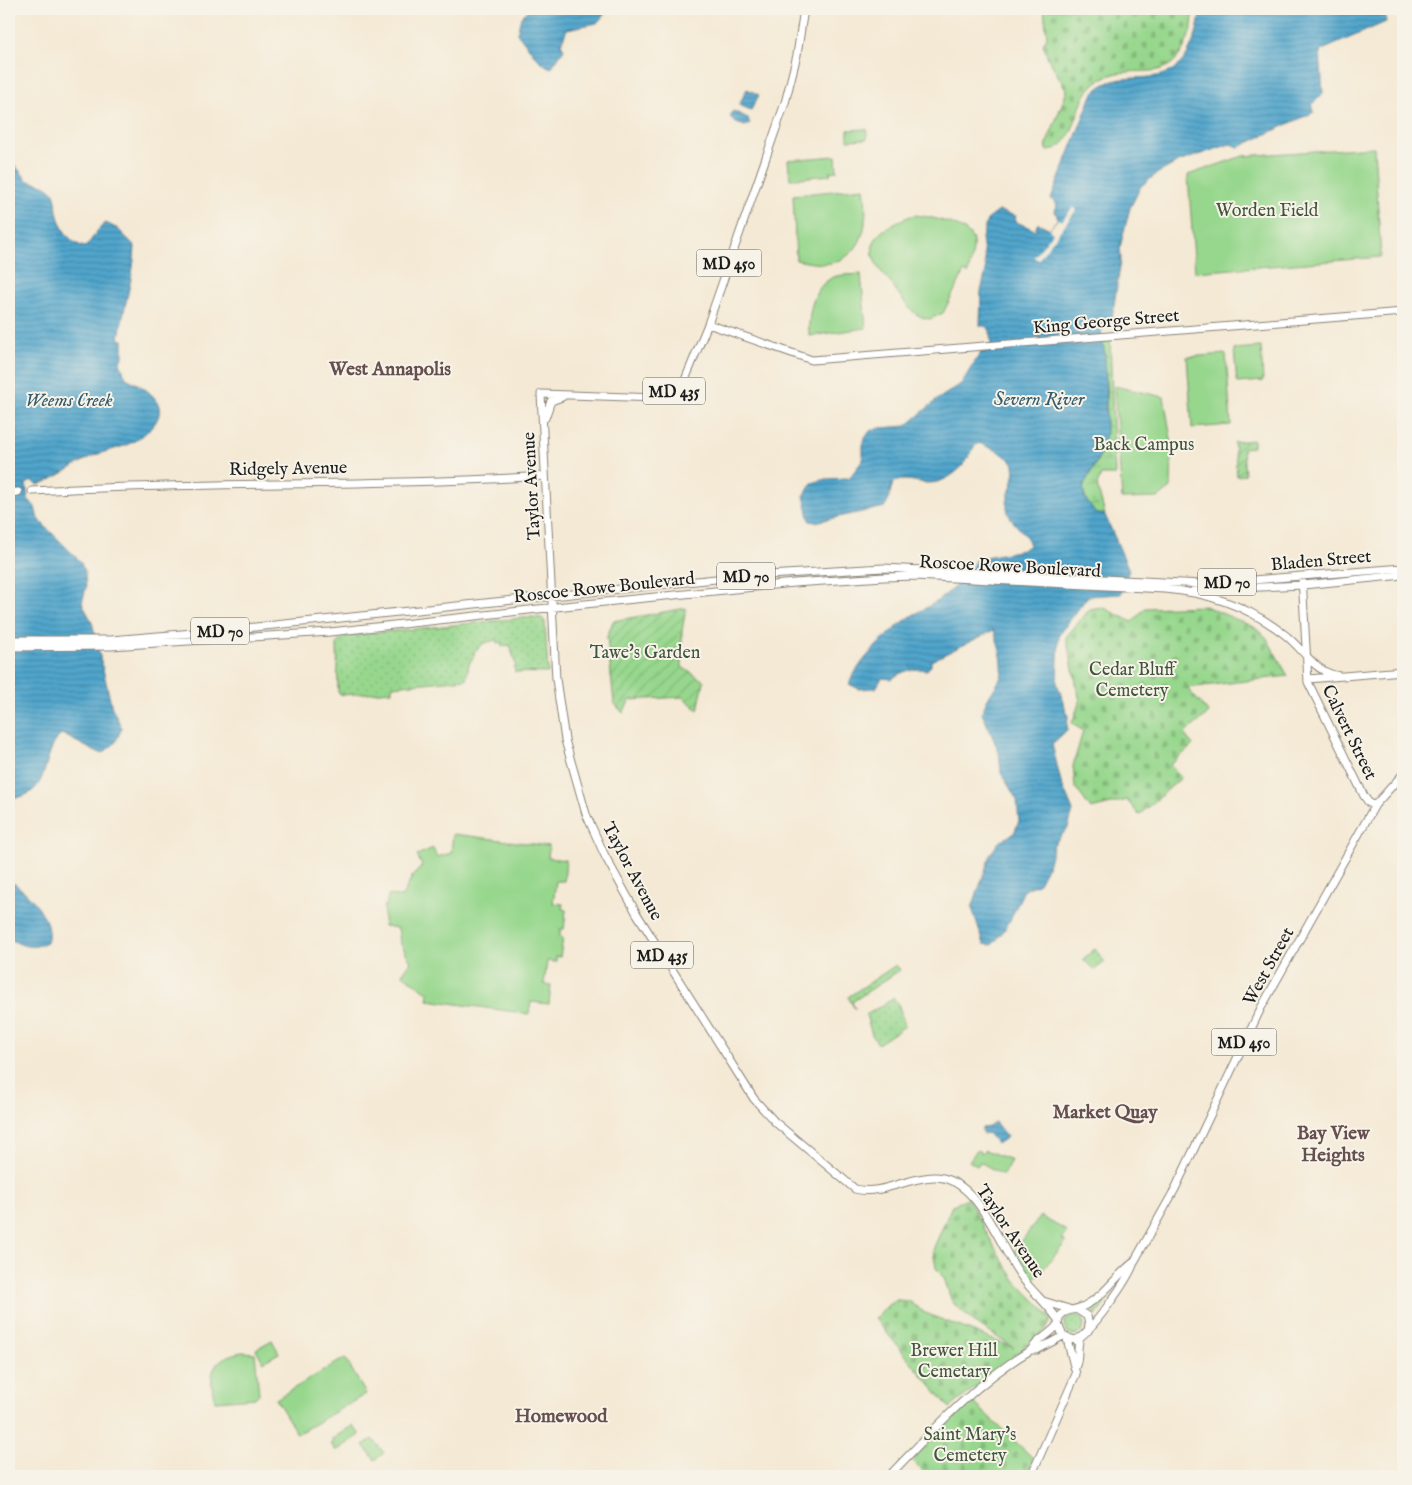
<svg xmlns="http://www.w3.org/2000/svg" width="1412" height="1485" viewBox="0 0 1412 1485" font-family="'IM FELL English',serif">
<defs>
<pattern id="grass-dots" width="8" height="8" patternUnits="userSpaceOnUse" patternTransform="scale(1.25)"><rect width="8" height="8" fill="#97d78d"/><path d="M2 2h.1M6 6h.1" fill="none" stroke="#82b879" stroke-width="1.8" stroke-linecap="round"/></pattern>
<pattern id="wetland-marsh" width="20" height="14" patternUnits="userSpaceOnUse" patternTransform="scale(1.25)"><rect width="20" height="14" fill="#97d78d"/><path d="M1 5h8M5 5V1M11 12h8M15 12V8" fill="none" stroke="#82b879"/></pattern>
<pattern id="cemetery-stones" width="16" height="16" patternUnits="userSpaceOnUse" patternTransform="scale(1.25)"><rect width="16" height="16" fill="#97d78d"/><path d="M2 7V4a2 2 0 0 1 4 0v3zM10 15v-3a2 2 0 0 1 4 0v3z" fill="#82b879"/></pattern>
<pattern id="garden-furrows" width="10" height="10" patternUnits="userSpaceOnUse" patternTransform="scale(1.25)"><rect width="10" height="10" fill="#97d78d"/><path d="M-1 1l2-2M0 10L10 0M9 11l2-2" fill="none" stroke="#82b879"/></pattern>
<pattern id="water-rules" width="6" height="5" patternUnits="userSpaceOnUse" patternTransform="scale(1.25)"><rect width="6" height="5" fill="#51a5cc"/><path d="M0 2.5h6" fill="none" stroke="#4286a5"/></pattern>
</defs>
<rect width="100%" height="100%" fill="#f7f3e8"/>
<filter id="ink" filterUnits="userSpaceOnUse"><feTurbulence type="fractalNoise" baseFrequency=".02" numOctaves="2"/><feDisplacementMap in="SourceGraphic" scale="10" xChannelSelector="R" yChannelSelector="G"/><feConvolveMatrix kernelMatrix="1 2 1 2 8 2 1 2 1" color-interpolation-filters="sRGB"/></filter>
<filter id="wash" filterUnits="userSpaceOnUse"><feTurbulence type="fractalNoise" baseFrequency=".0096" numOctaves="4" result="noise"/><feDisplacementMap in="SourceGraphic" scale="20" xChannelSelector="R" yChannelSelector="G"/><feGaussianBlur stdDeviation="1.12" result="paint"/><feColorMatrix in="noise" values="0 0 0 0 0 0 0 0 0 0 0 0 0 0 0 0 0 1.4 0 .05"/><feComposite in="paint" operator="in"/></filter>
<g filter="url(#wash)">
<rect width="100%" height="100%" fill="#f4e9d4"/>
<path fill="url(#grass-dots)" stroke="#5a7a54" d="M 532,617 L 542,618 L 545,622 L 548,673 L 515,672 L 514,667 L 516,666 L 510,645 L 502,646 L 501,642 L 497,643 L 496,640 L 484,643 L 473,653 L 475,654 L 469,664 L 466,679 L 392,686 L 392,691 L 342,695 L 338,692 L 337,643 L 345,636 Z
M 896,965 L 900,970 L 852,1002 L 855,1009 L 848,997 Z
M 894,998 L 899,1006 L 905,1026 L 878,1044 L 872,1035 L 866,1015 Z
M1064 1325a10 10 0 1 1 20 0a10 10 0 1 1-20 0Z"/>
<path fill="url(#wetland-marsh)" stroke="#5a7a54" d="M 1110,339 L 1115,475 L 1101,475 L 1097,485 L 1105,515 L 1095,514 C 1090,506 1081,496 1084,486 C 1087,475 1096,466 1100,455 C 1108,430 1108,366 1102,340 Z"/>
<path fill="url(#cemetery-stones)" stroke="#5a7a54" d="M 1044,9 L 1190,9 C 1195,20 1192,27 1188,38 C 1169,90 1137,60 1101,79 C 1072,93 1082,144 1049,151 L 1046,150 L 1047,143 L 1067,91 L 1048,58 L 1043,44 L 1047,37 Z
M 1205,606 L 1254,627 L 1266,637 L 1288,676 L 1187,688 L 1209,713 L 1184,734 L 1193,745 L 1170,765 L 1181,778 L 1139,815 L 1127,800 L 1091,809 L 1075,787 L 1073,766 L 1083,731 L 1072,723 L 1080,701 L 1066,637 L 1090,609 L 1102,607 L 1132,622 L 1145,608 Z
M 968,1199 C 983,1225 996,1252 1013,1277 C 1021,1289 1047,1310 1051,1320 L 1046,1330 L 950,1408 L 875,1319 L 889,1304 L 897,1300 L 909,1301 L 923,1312 L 1014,1348 L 978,1325 L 952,1302 L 944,1278 L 936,1268 L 933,1250 L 951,1208 L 952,1205 Z
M 972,1401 L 1033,1458 L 1027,1476 L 928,1476 L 912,1460 L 947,1423 Z"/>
<path fill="#97d78d" stroke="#5a7a54" d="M 867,129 L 867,139 L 848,140 L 848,130 Z
M 1374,147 L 1381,257 L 1195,272 L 1188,175 L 1243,156 Z
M 836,156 L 837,171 L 830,172 L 830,175 L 790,179 L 788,160 Z
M 864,188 C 868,216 868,251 835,262 C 824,266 807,262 796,260 L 793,195 Z
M 914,215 C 928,216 972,225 973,242 C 974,252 970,264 968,274 L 964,272 L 943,313 L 930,319 C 912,318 903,299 893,286 C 887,278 879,271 875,261 C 863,236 895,221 914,215 Z
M 861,274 L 866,328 L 809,336 C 808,315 812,283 837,276 C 845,274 854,275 861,274 Z
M 1261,347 L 1263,381 L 1237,383 L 1234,349 Z
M 1226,354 L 1231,425 L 1192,428 L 1187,357 Z
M 1114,386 L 1164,397 L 1172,445 L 1171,488 L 1158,498 L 1122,499 Z
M 453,834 L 549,846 L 548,858 L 566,860 L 564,881 L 556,881 L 553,903 L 563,904 L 562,909 L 566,910 L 564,929 L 560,929 L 560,937 L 563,938 L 560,957 L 556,956 L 556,962 L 547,961 L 544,984 L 551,985 L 549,1004 L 531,1002 L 529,1014 L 428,1000 L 429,993 L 402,974 L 411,962 L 400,942 L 398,928 L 384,926 L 384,906 L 386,906 L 388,895 L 402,897 L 412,877 L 422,866 L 417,855 L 433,848 L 437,857 L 451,853 Z
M 1095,949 L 1105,962 L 1094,970 L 1083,959 Z
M 977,1150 L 982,1153 L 985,1150 L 1011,1160 L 1003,1175 L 980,1162 L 977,1166 L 969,1161 Z
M 1040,1216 L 1067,1231 L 1062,1240 L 1066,1242 L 1031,1283 L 1014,1252 Z
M 1110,1289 L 1114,1291 L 1096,1316 L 1090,1307 Z
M 272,1340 L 279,1353 L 263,1362 L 256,1349 Z
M 242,1352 L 255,1353 L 259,1394 L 255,1398 L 215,1401 C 207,1373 213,1357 242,1352 Z
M 345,1358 L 366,1394 L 297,1434 L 276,1399 Z
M 353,1425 L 360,1435 L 336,1451 L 331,1444 L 334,1442 L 332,1439 Z
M 373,1439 L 384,1453 L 375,1460 L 363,1445 Z"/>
<path fill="url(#garden-furrows)" stroke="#5a7a54" d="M 1253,440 L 1253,447 L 1243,448 L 1245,475 L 1237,476 L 1234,442 Z
M 686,608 L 682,631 L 682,667 L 704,681 L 698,710 L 683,697 L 630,700 L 623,713 L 614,703 L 607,637 L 613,621 Z"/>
<path fill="url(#water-rules)" stroke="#366074" d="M 529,9 L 609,9 L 597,23 L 567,29 L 561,44 L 564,49 L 551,68 C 537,63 527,44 517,33 L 521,17 Z
M 1200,9 L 1385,9 L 1386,22 L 1320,51 L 1323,93 L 1312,105 L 1314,112 L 1239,147 L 1230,144 L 1178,162 L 1158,173 L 1141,186 L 1130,208 L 1120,247 L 1121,260 L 1112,318 L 1101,331 L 1105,355 L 1106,434 L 1100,455 L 1083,487 L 1085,498 L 1095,513 L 1105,515 L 1129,570 L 1121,594 L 1088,596 L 1059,635 L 1057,683 L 1068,716 L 1067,730 L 1052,744 L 1061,782 L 1073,811 L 1068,828 L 1054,844 L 1048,866 L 1039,883 L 1024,890 C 1013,913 1010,926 992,945 L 984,944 L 972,908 L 991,853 L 999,842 L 1014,833 L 1019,821 L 1017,800 L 1001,773 L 999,752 L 982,713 C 987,698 991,694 999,681 C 1007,668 998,644 994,630 L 931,661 L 931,666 L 927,670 C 916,667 901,671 892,679 L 882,678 L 876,688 L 859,689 L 849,684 C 860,659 885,636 907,619 C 915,613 925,609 934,603 C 949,593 968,576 976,559 L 1022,550 L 1030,545 C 1026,530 1009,524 1007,508 C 1006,492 1019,477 1013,462 L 1000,452 L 979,443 C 972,447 972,451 968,458 C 962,469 949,479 937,482 C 922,486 909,476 894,482 C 889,490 891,498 885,507 L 815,522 L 810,521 L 804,496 L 812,483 L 826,479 L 849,478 L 863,460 L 863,441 L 870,431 L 880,428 L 906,426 L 938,399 L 961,384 L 981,352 L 991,351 L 990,330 L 985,326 L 980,326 L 981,291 L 986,271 L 982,238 L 987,220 L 999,211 L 1016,216 L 1014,221 L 1035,230 L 1038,223 L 1050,229 L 1058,218 L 1055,211 L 1057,206 L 1055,201 L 1051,199 L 1092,95 C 1119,61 1167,98 1190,49 C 1196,36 1200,23 1200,9 Z
M 747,89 L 759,95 L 751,110 L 739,105 Z
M 733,111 L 748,118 L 750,124 L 745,126 L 736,123 L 730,117 Z
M 9,158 L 28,181 C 37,183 47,184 53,192 C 57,198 56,205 57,211 C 60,227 69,243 85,247 C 93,240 95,230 106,223 L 118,229 L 135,246 C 134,278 123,308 119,339 L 123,340 L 123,358 L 121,359 L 120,363 L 126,378 C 161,395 175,414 136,440 C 124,448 107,450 93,456 C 74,465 58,478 38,485 L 32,481 L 26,484 L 28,499 L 35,507 L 38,519 L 80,561 L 85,573 L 86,587 L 82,603 L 92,622 L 112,708 L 122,728 L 115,743 L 103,753 L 94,751 L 62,734 C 38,755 55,795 9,799 Z
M 9,880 C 29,893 51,915 48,940 C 36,951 20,946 9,938 Z
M 995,1122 L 1007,1137 L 997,1144 L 988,1133 L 983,1134 L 982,1131 L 982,1128 L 989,1127 Z"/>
<path fill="#f4e9d4" d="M 1073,207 L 1076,210 L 1038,260 L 1034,257 L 1053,233 L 1049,230 L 1058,219 L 1062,221 Z"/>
</g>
<g filter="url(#ink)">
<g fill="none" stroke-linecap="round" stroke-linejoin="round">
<g stroke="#888278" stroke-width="9">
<path id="major" d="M 804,9 L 797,55 L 785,103 L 708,324 L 685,380 L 671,393 L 658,398 L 541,394 L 556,679 L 565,740 L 586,814 L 605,856 L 637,914 L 754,1099 L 775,1122 L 855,1189 C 881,1196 907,1177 934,1177 C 979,1177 998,1245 1021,1276 C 1032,1292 1048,1304 1058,1320
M 708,324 L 812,360 L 1403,312
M 545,418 L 551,401 L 562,397
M 32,491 C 203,481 374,487 545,476
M 9,493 L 18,492
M 1302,577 L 1308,682 L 1364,796 L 1369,803 L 1375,805
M 1194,590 L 1303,585 L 1403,575
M 9,640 L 111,640 L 217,631 L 735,577 L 883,568 L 1202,584 L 1403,568
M 9,647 L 111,646 L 330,632 L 565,606 L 794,583 L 884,577 L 915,576 L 1164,589 C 1207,592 1249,607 1284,634 C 1304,649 1314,673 1340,676
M 1308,679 L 1403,671
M 1134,1262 C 1116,1275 1105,1296 1084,1306 C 1073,1312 1060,1307 1058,1324 L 1063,1336 L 1075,1340 C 1089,1336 1130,1277 1134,1262 L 1175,1189 L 1261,1008 L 1375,805 L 1403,774
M 1043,1301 L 1069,1309
M 1076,1309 L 1087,1316 L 1089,1324 L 1088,1331
M 1031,1350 C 1037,1339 1051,1335 1058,1324
M 1075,1368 C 1080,1358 1076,1349 1080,1338
M 889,1476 C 932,1431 977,1381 1031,1350 L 1037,1350 L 1063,1336
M 1031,1476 L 1076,1374 L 1067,1339"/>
</g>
<use href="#major" stroke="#fff" stroke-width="7"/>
</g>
</g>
<g text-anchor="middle" stroke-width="4" stroke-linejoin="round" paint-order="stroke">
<g fill="#f7f3e8" stroke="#5e5c59" stroke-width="1">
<rect x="696.5" y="249.5" width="65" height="27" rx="4"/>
<rect x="643" y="377.5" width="62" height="27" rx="4"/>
<rect x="717" y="562.5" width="58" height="27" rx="4"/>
<rect x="1198" y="568.5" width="58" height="27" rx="4"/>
<rect x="191" y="617.5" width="58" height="27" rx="4"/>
<rect x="631" y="941.5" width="62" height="27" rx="4"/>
<rect x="1211.5" y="1028.5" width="65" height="27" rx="4"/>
</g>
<g font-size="16" font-weight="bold" fill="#1c1c1c">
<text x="729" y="269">MD 450</text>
<text x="674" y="397">MD 435</text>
<text x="746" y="582">MD 70</text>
<text x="1227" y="588">MD 70</text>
<text x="220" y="637">MD 70</text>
<text x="662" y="961">MD 435</text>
<text x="1244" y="1048">MD 450</text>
</g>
<g font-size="18" fill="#41543e" stroke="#f7f3e8">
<text x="1267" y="216">Worden Field</text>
<text x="1144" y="450">Back Campus</text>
<text x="645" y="658">Tawe's Garden</text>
<text x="1132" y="675">Cedar Bluff<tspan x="1132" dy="21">Cemetery</tspan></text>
<text x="954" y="1356">Brewer Hill<tspan x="954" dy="21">Cemetary</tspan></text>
<text x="970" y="1440">Saint Mary's<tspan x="970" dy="21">Cemetery</tspan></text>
</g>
<g font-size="18" fill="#1c1c1c" stroke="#f7f3e8">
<text transform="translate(1106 321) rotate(-5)" y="6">King George Street</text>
<text transform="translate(288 468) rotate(-1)" y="6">Ridgely Avenue</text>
<text transform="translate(531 486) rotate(-93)" y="6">Taylor Avenue</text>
<text transform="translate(1321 560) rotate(-5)" y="6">Bladen Street</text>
<text transform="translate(1010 566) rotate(3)" y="6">Roscoe Rowe Boulevard</text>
<text transform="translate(604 587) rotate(-6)" y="6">Roscoe Rowe Boulevard</text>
<text transform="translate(1350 732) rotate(64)" y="6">Calvert Street</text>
<text transform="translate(633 871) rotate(62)" y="6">Taylor Avenue</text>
<text transform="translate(1268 966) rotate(-61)" y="6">West Street</text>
<text transform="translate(1011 1231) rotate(56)" y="6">Taylor Avenue</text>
</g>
<g font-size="19" font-weight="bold" fill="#664f4f" stroke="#f7f3e8">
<text x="390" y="375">West Annapolis</text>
<text x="1105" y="1118">Market Quay</text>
<text x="1333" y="1139">Bay View<tspan x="1333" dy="22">Heights</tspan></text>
<text x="561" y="1422">Homewood</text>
</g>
<g font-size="19" font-style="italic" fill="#345a6b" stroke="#f7f3e8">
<text x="1039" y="405">Severn River</text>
<text x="69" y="406">Weems Creek</text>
</g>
</g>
<rect width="1412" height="1485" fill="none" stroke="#f7f3e8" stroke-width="30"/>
</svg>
